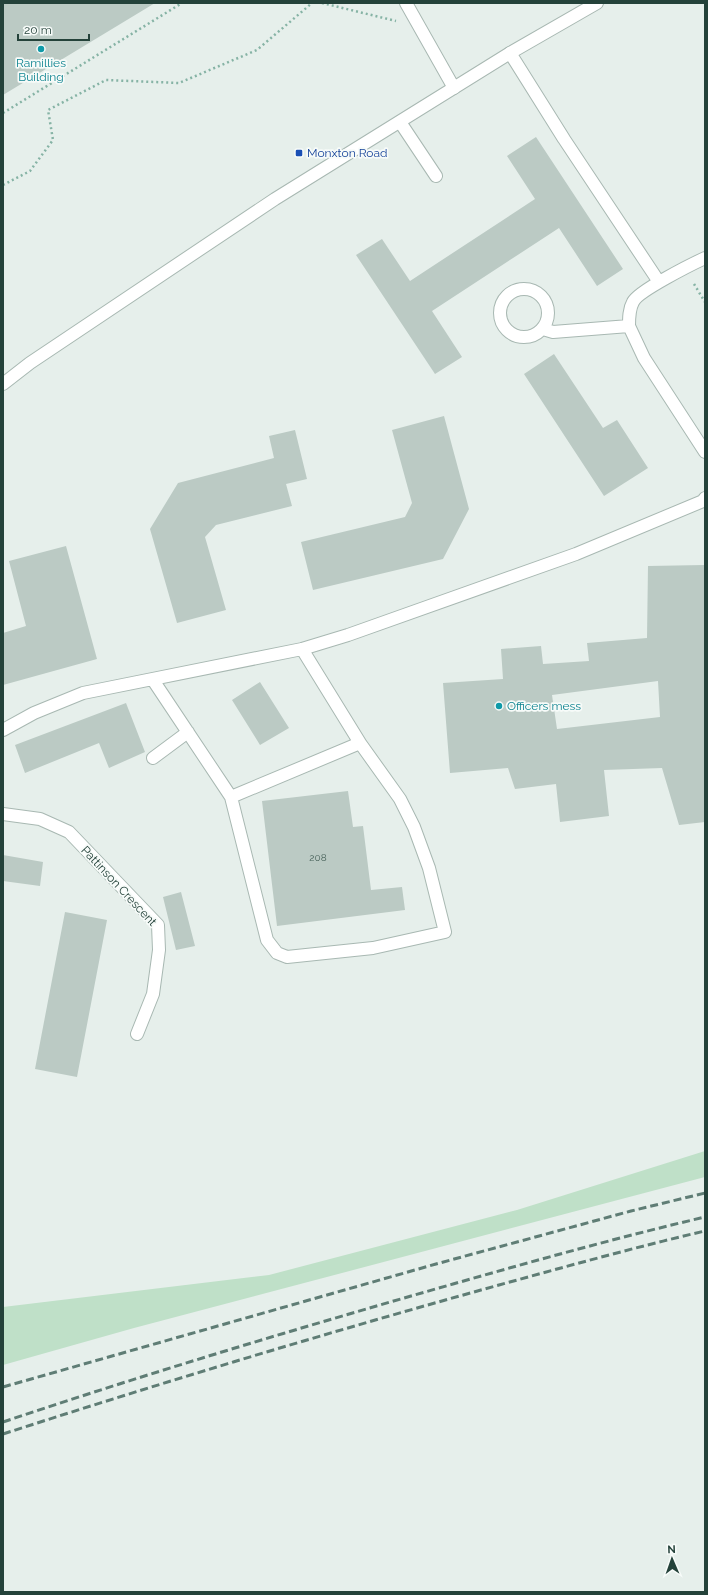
<svg xmlns="http://www.w3.org/2000/svg" width="708" height="1595" viewBox="0 0 708 1595" font-family="Raleway,sans-serif">
<rect width="100%" height="100%" fill="#e6efeb"/>
<path fill="#bfe0c8" d="M 705,1151 L 705,1177 L 134,1328 L 3,1365 L 3,1307 L 269,1275 L 517,1210 Z"/>
<path fill="#bbcac4" fill-rule="evenodd" d="M 3,3 L 155,3 L 3,95 Z
M 536,137 L 623,269 L 597,286 L 559,228 L 432,311 L 462,357 L 435,374 L 356,255 L 382,239 L 410,281 L 535,199 L 507,156 Z
M 554,354 L 603,428 L 617,420 L 648,468 L 604,496 L 524,374 Z
M 444,416 L 469,509 L 443,559 L 313,590 L 301,542 L 405,517 L 412,503 L 392,430 Z
M 295,430 L 307,479 L 286,484 L 292,506 L 216,525 L 205,537 L 226,610 L 177,623 L 150,529 L 178,483 L 274,458 L 269,436 Z
M 66,546 L 97,659 L 3,685 L 3,633 L 26,626 L 9,561 Z
M 704,565 L 705,822 L 679,825 L 662,768 L 604,770 L 609,816 L 560,822 L 556,784 L 515,789 L 508,768 L 450,773 L 443,683 L 503,679 L 501,649 L 541,646 L 543,664 L 589,661 L 587,643 L 647,638 L 648,566 ZM 658,681 L 660,717 L 557,729 L 552,695 Z
M 260,682 L 289,728 L 260,745 L 232,700 Z
M 126,703 L 145,752 L 109,768 L 99,743 L 25,773 L 15,745 Z
M 348,791 L 353,827 L 363,826 L 371,890 L 402,887 L 405,910 L 277,926 L 262,801 Z
M 3,855 L 43,862 L 40,886 L 3,881 Z
M 181,892 L 195,946 L 176,950 L 163,897 Z
M 65,912 L 107,920 L 77,1077 L 35,1069 Z"/>
<g fill="none" stroke-linecap="round" stroke-linejoin="round">
<g stroke="#a8b8b2" stroke-width="14">
<path id="service" d="M 406,3 L 454,88
M 510,53 L 564,139 L 659,282
M 400,122 L 436,176
M500 313a24 24 0 1 1 48 0a24 24 0 1 1-48 0Z
M 629,326 L 644,358 L 705,452
M 543,329 L 553,332 L 629,326 C 629,318 629,309 633,302 C 638,291 692,264 705,258
M 153,680 L 231,797 L 267,940 L 277,953 L 287,957 L 373,948 L 445,932 L 429,868 L 414,827 L 400,799 L 360,743 L 302,649
M 3,730 L 34,713 L 83,693 L 302,649 L 348,635 L 576,554 L 703,501 L 705,498
M 153,758 L 188,732
M 231,797 L 360,743
M 3,814 L 40,819 L 69,832 L 158,925 L 159,950 L 153,994 L 137,1034"/>
</g>
<g stroke="#a8b8b2" stroke-width="14">
<path id="tertiary" d="M 3,384 L 30,363 L 275,199 L 510,53 L 597,3"/>
</g>
<path stroke="#86b3a5" stroke-width="2.5" stroke-dasharray="2 3" stroke-linecap="butt" d="M 322,3 L 396,21
M 3,113 L 182,3
M 3,185 L 30,171 L 53,140 L 48,110 L 106,80 L 179,83 L 257,50 L 312,3
M 694,284 L 705,302"/>
<use href="#service" stroke="#fff" stroke-width="12"/>
<use href="#tertiary" stroke="#fff" stroke-width="12"/>
<path stroke="#5f7d75" stroke-width="3" stroke-dasharray="8 4" stroke-linecap="butt" d="M 3,1387 L 436,1264 L 631,1211 L 705,1193
M 3,1422 C 152,1372 302,1327 453,1284 C 537,1260 620,1237 705,1217
M 3,1434 C 167,1381 333,1331 499,1285 C 568,1266 636,1247 705,1231"/>
</g>
<g fill="#0f9aa8" stroke="#f7fbf9" stroke-width="1.5">
<circle cx="41" cy="49" r="4"/>
<circle cx="499" cy="706" r="4"/>
</g>
<rect fill="#1a4fb4" stroke="#f7fbf9" stroke-width="1.5" x="295" y="149" width="8" height="8" rx="2"/>
<g text-anchor="middle" stroke-width="3.5" stroke-linejoin="round" paint-order="stroke">
<g font-size="10" fill="#4a645c">
<text x="318" y="861">208</text>
</g>
<g font-size="12" fill="#0d838f" stroke="#f7fbf9">
<text x="41" y="67">Ramillies<tspan x="41" dy="14">Building</tspan></text>
<text x="507" y="710" text-anchor="start">Officers mess</text>
</g>
<g font-size="12" fill="#164399" stroke="#f7fbf9" text-anchor="start">
<text x="307" y="157">Monxton Road</text>
</g>
<g font-size="12" fill="#24423a" stroke="#f7fbf9">
<text transform="translate(119 886) rotate(47)" y="4">Pattinson Crescent</text>
</g>
</g>
<rect width="708" height="1595" fill="none" stroke="#24423a" stroke-width="8"/>
<g transform="translate(672 1559) rotate(358)" stroke="#f7fbf9" stroke-width="3" paint-order="stroke">
<path d="M0-3L7 15L0 10L-7 15Z" fill="#24423a"/>
<text y="-6" font-size="11" font-weight="bold" text-anchor="middle" fill="#24423a">N</text>
</g>
<path d="M18 34v6h71v-6" fill="none" stroke="#24423a" stroke-width="2"/>
<text x="24" y="34" font-size="12" fill="#24423a" stroke="#f7fbf9" stroke-width="3" paint-order="stroke">20 m</text>
</svg>
